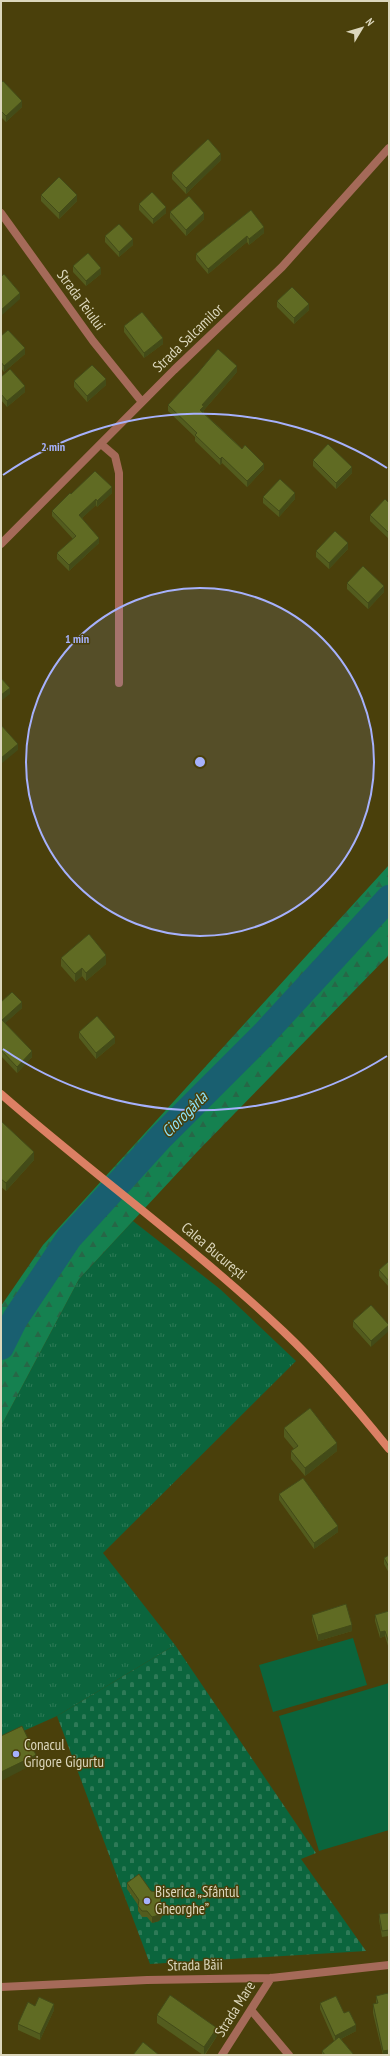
<svg xmlns="http://www.w3.org/2000/svg" width="390" height="2056" viewBox="0 0 390 2056" font-family="'PT Sans Narrow',sans-serif">
<defs>
<pattern id="grass-tufts" width="24" height="20" patternUnits="userSpaceOnUse"><rect width="24" height="20" fill="#0b653d"/><path d="M3 7l-1-3M5 7V3M7 7l1-3M15 17l-1-3M17 17v-4M19 17l1-3" fill="none" stroke="#2e7a57"/></pattern>
<pattern id="forest-firs" width="22" height="20" patternUnits="userSpaceOnUse"><rect width="22" height="20" fill="#158150"/><path d="M5 1l3.5 6h-7zM16 11l3.5 6h-7z" fill="#276747"/></pattern>
<pattern id="cemetery-stones" width="16" height="16" patternUnits="userSpaceOnUse"><rect width="16" height="16" fill="#0b653d"/><path d="M2 7V4a2 2 0 0 1 4 0v3zM10 15v-3a2 2 0 0 1 4 0v3z" fill="#2e7a57"/></pattern>
</defs>
<rect width="100%" height="100%" fill="#4a400b"/>
<path fill="url(#grass-tufts)" d="M 133,1221 L 220,1289 L 296,1361 L 103,1553 L 175,1645 L 57,1716 L 1,1741 L 1,1426 L 79,1279 Z"/>
<path fill="url(#forest-firs)" d="M 389,865 L 389,955 L 197,1152 L 79,1279 L 1,1426 L 1,1306 L 43,1245 Z"/>
<path fill="url(#cemetery-stones)" d="M 175,1645 L 316,1853 L 301,1859 L 366,1951 L 150,1964 L 57,1716 Z"/>
<path fill="#0b653d" d="M 353,1638 L 367,1685 L 273,1712 L 259,1665 Z
M 389,1683 L 389,1830 L 319,1851 L 279,1716 Z"/>
<g fill="none" stroke-linecap="round" stroke-linejoin="round">
<path stroke="#195f70" stroke-width="26" d="M 1,1347 L 15,1319 L 69,1238 L 161,1137 L 264,1034 L 389,898"/>
<path stroke="#a56a59" stroke-width="8" d="M 1,213 L 93,341 L 142,402
M 101,444 L 115,456 L 119,473 L 119,683
M 1,544 L 174,370 L 282,267 L 389,148
M 1,1987 L 147,1980 L 271,1978 L 389,1965
M 251,2010 L 289,2055
M 222,2055 L 271,1978"/>
<path stroke="#dc8064" stroke-width="8" d="M 1,1094 C 94,1175 194,1247 284,1332 C 322,1368 356,1408 389,1449"/>
</g>
<path fill="#535c1e" d="M 1,83 L 22,107 L 6,122 L 1,117 Z
M 221,160 L 186,194 L 172,179 L 172,173 Z
M 41,195 L 77,201 L 59,219 L 41,201 Z
M 139,204 L 166,213 L 153,224 L 139,210 Z
M 251,210 L 264,233 L 249,245 L 247,242 L 208,274 L 196,260 L 196,254 Z
M 170,212 L 204,219 L 186,236 L 170,218 Z
M 105,236 L 133,245 L 119,257 L 105,242 Z
M 73,266 L 101,274 L 86,286 L 73,272 Z
M 277,301 L 309,310 L 294,324 L 277,307 Z
M 124,326 L 163,344 L 144,358 L 124,332 Z
M 1,336 L 25,354 L 4,372 L 1,368 Z
M 237,372 L 204,410 L 204,413 L 264,469 L 247,487 L 222,463 L 220,465 L 195,441 L 195,437 L 168,411 L 168,405 Z
M 1,377 L 25,392 L 7,407 L 1,400 Z
M 74,381 L 106,385 L 87,402 L 74,387 Z
M 313,460 L 352,473 L 336,489 L 313,466 Z
M 112,493 L 97,507 L 96,505 L 82,518 L 99,543 L 69,571 L 57,559 L 57,553 L 73,539 L 52,516 L 52,511 L 71,494 Z
M 263,497 L 295,499 L 279,517 L 263,503 Z
M 389,503 L 389,539 L 370,521 L 370,515 Z
M 348,549 L 329,569 L 316,557 L 316,551 Z
M 347,583 L 384,592 L 368,609 L 347,589 Z
M 61,958 L 106,964 L 86,981 L 82,976 L 75,982 L 61,966 Z
M 1,1002 L 22,1008 L 5,1023 L 32,1057 L 17,1073 L 1,1056 Z
M 79,1032 L 115,1043 L 96,1059 L 79,1038 Z
M 1,1121 L 34,1160 L 6,1191 L 1,1187 Z
M 389,1261 L 389,1287 L 379,1276 L 379,1270 Z
M 371,1305 L 371,1347 L 353,1327 L 353,1321 Z
M 284,1428 L 337,1451 L 305,1476 L 291,1459 L 291,1451 L 294,1449 L 284,1437 Z
M 279,1494 L 338,1532 L 314,1549 L 279,1500 Z
M 389,1555 L 389,1573 L 384,1564 L 384,1558 Z
M 389,1611 L 389,1649 L 385,1636 L 380,1638 L 375,1621 L 375,1615 Z
M 312,1615 L 352,1631 L 318,1641 L 312,1621 Z
M 127,1883 L 161,1905 L 163,1915 L 159,1921 L 152,1923 L 147,1917 L 142,1917 L 138,1911 L 138,1905 L 127,1889 Z
M 389,1913 L 389,1936 L 382,1937 L 379,1920 L 379,1914 Z
M 376,1996 L 389,2055 L 383,2055 L 373,2013 L 373,2004 L 376,2004 Z
M 320,2003 L 344,2013 L 356,2031 L 341,2039 L 354,2055 L 322,2055 L 322,2051 L 334,2041 L 320,2009 Z
M 35,2006 L 54,2010 L 40,2040 L 18,2030 L 18,2024 Z
M 157,2015 L 217,2036 L 205,2055 L 203,2055 L 157,2023 Z"/>
<path fill="#434b18" d="M 22,101 L 22,107 L 6,122 L 6,116 Z
M 221,154 L 221,160 L 186,194 L 186,188 Z
M 77,195 L 77,201 L 59,219 L 59,213 Z
M 166,207 L 166,213 L 153,224 L 153,219 Z
M 204,213 L 204,219 L 186,236 L 186,230 Z
M 264,227 L 264,233 L 249,245 L 249,239 Z
M 247,236 L 247,242 L 208,274 L 208,269 Z
M 133,239 L 133,245 L 119,257 L 119,252 Z
M 101,268 L 101,274 L 86,286 L 86,281 Z
M 20,293 L 20,299 L 1,316 L 1,310 Z
M 309,304 L 309,310 L 294,324 L 294,318 Z
M 163,338 L 163,344 L 144,358 L 144,353 Z
M 25,348 L 25,354 L 4,372 L 4,366 Z
M 237,366 L 237,372 L 204,410 L 204,412 L 200,416 L 200,410 L 202,405 Z
M 106,379 L 106,385 L 87,402 L 87,396 Z
M 25,386 L 25,392 L 7,407 L 7,401 Z
M 222,457 L 222,463 L 220,465 L 220,459 Z
M 264,464 L 264,469 L 247,487 L 247,481 Z
M 352,467 L 352,473 L 336,489 L 336,483 Z
M 112,487 L 112,493 L 97,507 L 97,501 Z
M 295,493 L 295,499 L 279,517 L 279,511 Z
M 96,499 L 96,505 L 79,521 L 79,515 Z
M 99,538 L 99,543 L 69,571 L 69,565 Z
M 348,543 L 348,549 L 329,569 L 329,563 Z
M 384,586 L 384,592 L 368,609 L 368,603 Z
M 10,688 L 10,694 L 1,701 L 1,695 Z
M 18,744 L 18,750 L 1,764 L 1,758 Z
M 106,955 L 106,964 L 86,981 L 86,973 Z
M 82,968 L 82,976 L 75,982 L 75,974 Z
M 2,970 L 2,976 L 1,977 L 1,971 Z
M 22,1002 L 22,1008 L 2,1026 L 2,1020 Z
M 115,1037 L 115,1043 L 96,1059 L 96,1053 Z
M 32,1051 L 32,1057 L 17,1073 L 17,1067 Z
M 34,1152 L 34,1160 L 6,1191 L 6,1183 Z
M 389,1325 L 389,1331 L 371,1347 L 371,1341 Z
M 337,1443 L 337,1451 L 305,1476 L 305,1468 Z
M 338,1526 L 338,1532 L 314,1549 L 314,1543 Z
M 352,1625 L 352,1631 L 318,1641 L 318,1635 Z
M 385,1631 L 385,1636 L 380,1638 L 380,1632 Z
M 36,1755 L 36,1763 L 1,1781 L 1,1772 Z
M 163,1909 L 163,1915 L 159,1921 L 152,1923 L 152,1917 Z
M 54,2004 L 54,2010 L 40,2040 L 40,2034 Z
M 356,2025 L 356,2031 L 335,2042 L 335,2036 Z
M 217,2028 L 217,2036 L 204,2055 L 204,2047 Z
M 389,2050 L 389,2055 L 383,2055 L 383,2051 Z"/>
<path fill="#606b23" stroke="#434b18" d="M 3,81 L 22,101 L 6,116 L 1,111 L 1,83 Z
M 208,139 L 221,154 L 186,188 L 172,173 Z
M 59,177 L 77,195 L 59,213 L 41,195 Z
M 152,192 L 166,207 L 153,219 L 139,204 Z
M 189,196 L 204,213 L 186,230 L 170,212 Z
M 251,210 L 264,227 L 249,239 L 247,236 L 208,269 L 196,254 Z
M 119,224 L 133,239 L 119,252 L 105,236 Z
M 88,253 L 101,268 L 86,281 L 73,266 Z
M 4,274 L 20,293 L 1,310 L 1,277 Z
M 292,287 L 309,304 L 294,318 L 277,301 Z
M 142,312 L 163,338 L 144,353 L 124,326 Z
M 8,330 L 25,348 L 4,366 L 1,362 L 1,336 Z
M 218,349 L 237,366 L 202,405 L 204,406 L 200,410 L 242,449 L 245,445 L 264,464 L 247,481 L 222,457 L 220,459 L 195,435 L 197,433 L 168,405 L 197,374 Z
M 92,365 L 106,379 L 87,396 L 74,381 Z
M 10,369 L 25,386 L 7,401 L 1,394 L 1,377 Z
M 328,444 L 352,467 L 336,483 L 313,460 Z
M 95,471 L 112,487 L 97,501 L 96,499 L 79,515 L 99,538 L 69,565 L 57,553 L 76,536 L 52,511 L 70,493 L 71,494 Z
M 280,479 L 295,493 L 279,511 L 263,497 Z
M 385,499 L 389,503 L 389,533 L 370,515 Z
M 335,531 L 348,543 L 329,563 L 316,551 Z
M 363,566 L 384,586 L 368,603 L 347,583 Z
M 1,678 L 10,688 L 1,695 Z
M 1,725 L 18,744 L 1,758 Z
M 89,934 L 106,955 L 86,973 L 82,968 L 75,974 L 61,958 Z
M 12,992 L 22,1002 L 2,1020 L 32,1051 L 17,1067 L 1,1050 L 1,1002 Z
M 97,1016 L 115,1037 L 96,1053 L 79,1032 Z
M 1,1121 L 34,1152 L 6,1183 L 1,1179 Z
M 389,1261 L 389,1281 L 379,1270 Z
M 371,1305 L 389,1325 L 371,1341 L 353,1321 Z
M 310,1408 L 337,1443 L 305,1468 L 291,1451 L 298,1446 L 284,1428 Z
M 303,1478 L 338,1526 L 314,1543 L 279,1494 Z
M 389,1555 L 389,1567 L 384,1558 Z
M 346,1604 L 352,1625 L 318,1635 L 312,1615 Z
M 389,1611 L 389,1643 L 385,1631 L 380,1632 L 375,1615 Z
M 22,1726 L 36,1755 L 1,1772 L 1,1736 Z
M 139,1874 L 151,1891 L 157,1892 L 161,1898 L 160,1903 L 163,1909 L 159,1915 L 152,1917 L 147,1911 L 142,1911 L 138,1906 L 139,1900 L 127,1883 Z
M 389,1913 L 389,1930 L 382,1931 L 379,1914 Z
M 388,1993 L 389,1997 L 389,2050 L 383,2051 L 373,2004 L 378,2003 L 376,1996 Z
M 170,1995 L 217,2028 L 204,2047 L 157,2015 Z
M 336,1996 L 344,2013 L 349,2011 L 356,2025 L 335,2036 L 320,2003 Z
M 39,1997 L 54,2004 L 40,2034 L 18,2024 L 28,2002 L 35,2006 Z
M 339,2037 L 354,2055 L 325,2055 L 322,2051 Z
M 143,2042 L 159,2055 L 133,2055 Z"/>
<circle cx="200" cy="762" r="174" fill="#a6b1fc" fill-opacity=".12"/>
<g fill="none" stroke="#a6b1fc" stroke-width="2">
<circle cx="200" cy="762" r="174"/>
<path d="M387 1056A348 348 0 0 1 3 1049M3 475A348 348 0 0 1 387 468"/>
</g>
<g fill="#a6b1fc" stroke="#4a400b" stroke-width="1.5">
<circle cx="16" cy="1754" r="4"/>
<circle cx="147" cy="1901" r="4"/>
</g>
<g text-anchor="middle" stroke-width="3" stroke-linejoin="round" paint-order="stroke">
<g font-size="15" fill="#dcd7bd" stroke="#4a400b">
<text transform="translate(81 300) rotate(54)" y="5">Strada Teiului</text>
<text transform="translate(188 338) rotate(-44)" y="5">Strada Salcamilor</text>
<text transform="translate(214 1251) rotate(40)" y="5">Calea București</text>
<text transform="translate(195 1965) rotate(-1)" y="5">Strada Băii</text>
<text transform="translate(235 2009) rotate(-58)" y="5">Strada Mare</text>
</g>
<g font-size="15" fill="#dcd7bd" stroke="#4a400b" text-anchor="start">
<text x="24" y="1750">Conacul<tspan x="24" dy="17">Grigore Gigurtu</tspan></text>
<text x="155" y="1897">Biserica „Sfântul<tspan x="155" dy="17">Gheorghe”</tspan></text>
</g>
<g font-size="16" font-style="italic" fill="#8ce2fa" stroke="#4a400b">
<text transform="translate(184 1114) rotate(-45)" y="6">Ciorogârla</text>
</g>
</g>
<circle cx="200" cy="762" r="6" fill="#a6b1fc" stroke="#4a400b" stroke-width="2"/>
<g font-size="12" text-anchor="middle" font-weight="bold" fill="#a6b1fc" stroke="#4a400b" stroke-width="3" stroke-linejoin="round" paint-order="stroke">
<text x="53" y="451">2 min</text>
<text x="77" y="643">1 min</text>
</g>
<rect width="390" height="2056" fill="none" stroke="#dcd7bd" stroke-width="4"/>
<g transform="translate(362 28) rotate(52)" stroke="#4a400b" stroke-width="3" paint-order="stroke">
<path d="M0-3L7 15L0 10L-7 15Z" fill="#dcd7bd"/>
<text y="-6" font-size="11" font-weight="bold" text-anchor="middle" fill="#dcd7bd">N</text>
</g>
</svg>
